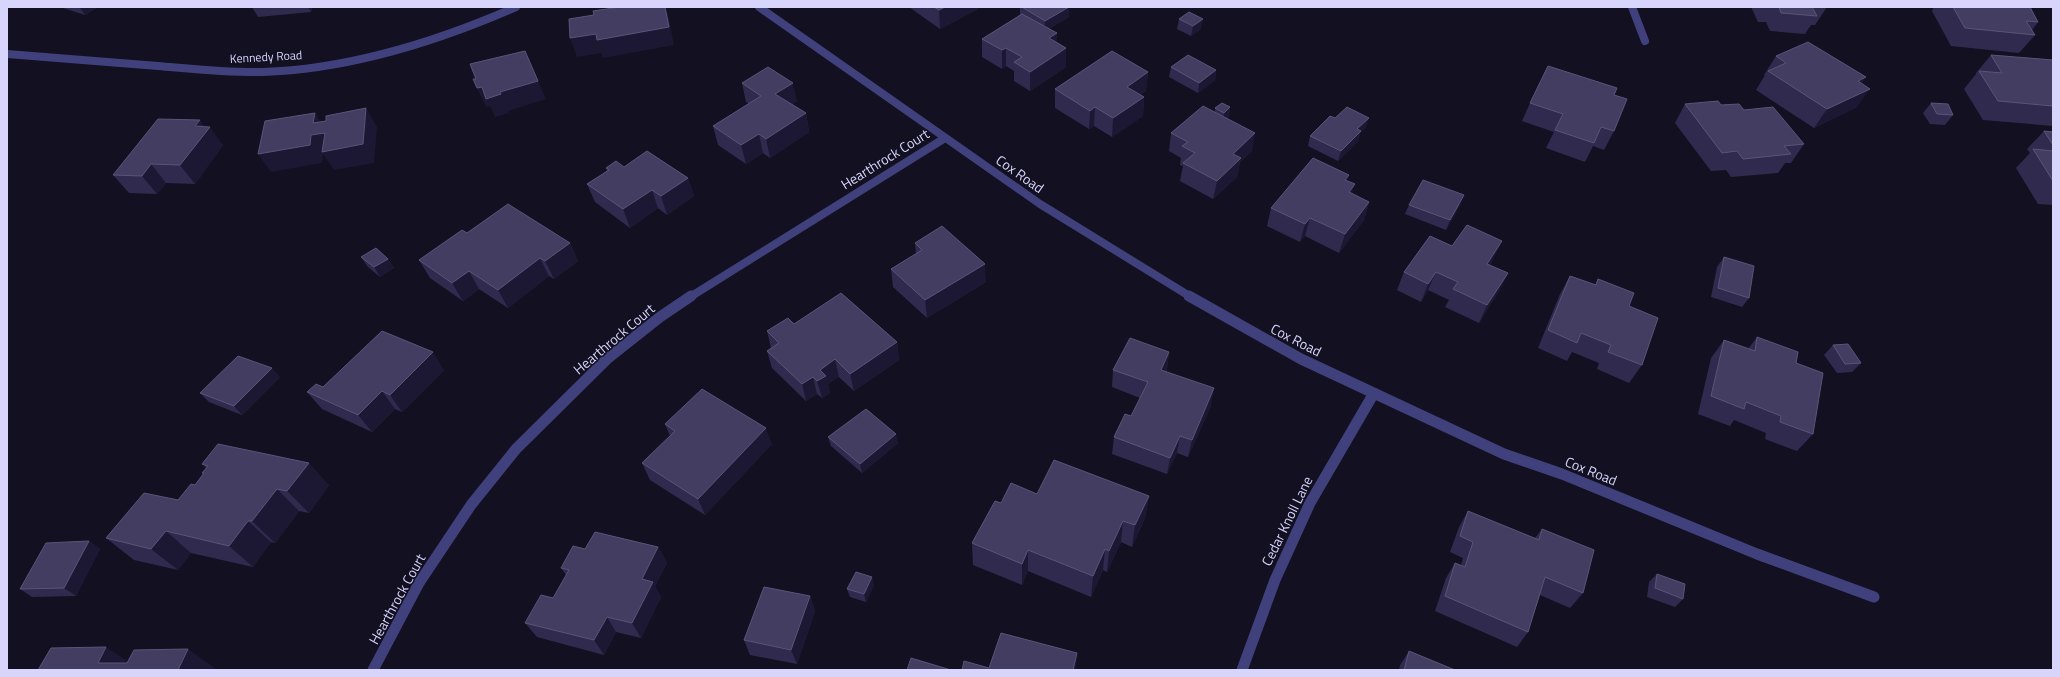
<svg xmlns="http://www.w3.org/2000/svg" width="2060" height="677" viewBox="0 0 2060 677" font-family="'Titillium Web',sans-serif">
<rect width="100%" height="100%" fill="#121021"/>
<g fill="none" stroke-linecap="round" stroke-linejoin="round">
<path stroke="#40407c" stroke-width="8" d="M 759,7 L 1040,204 L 1191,297
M 1632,7 L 1645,41
M 7,54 C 57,58 107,62 158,66 C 193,69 228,73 263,72 C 351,69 436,42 516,7
M 690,297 L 945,138"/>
<path stroke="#40407c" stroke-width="11" d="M 1189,296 L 1301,359 L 1504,454 L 1562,474 L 1757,554 L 1874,597
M 373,670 L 419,583 L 471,505 L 516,449 L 607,359 L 660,317 L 691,296
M 1242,670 L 1275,580 L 1310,503 L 1374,393"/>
</g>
<path fill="#302b4e" d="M 60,7 L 98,7 L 85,15 Z
M 252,7 L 312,7 L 311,12 L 258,17 Z
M 909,7 L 978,7 L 978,9 L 940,29 Z
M 1020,7 L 1069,7 L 1069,17 L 1048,29 L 1057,33 L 1056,42 L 1066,48 L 1066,67 L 1030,91 L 1014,81 L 1014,71 L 1006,66 L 1002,69 L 982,57 L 982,39 L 1020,15 Z
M 1751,7 L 1827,7 L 1815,25 L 1811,25 L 1805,34 L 1770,31 L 1766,22 L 1758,22 Z
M 1934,7 L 2030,7 L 2038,22 L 2032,30 L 2035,35 L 2019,53 L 1951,46 L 1932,11 Z
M 1179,19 L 1201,29 L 1191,36 L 1177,29 Z
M 1991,55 L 2053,60 L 2053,126 L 1983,120 L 1964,89 L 1976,74 L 1976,73 Z
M 1776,56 L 1862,83 L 1857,107 L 1814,128 L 1756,90 L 1765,75 L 1764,75 Z
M 1171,67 L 1216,70 L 1215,80 L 1198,93 L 1169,77 Z
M 1148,72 L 1146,91 L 1140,95 L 1144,97 L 1143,116 L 1112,137 L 1094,126 L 1089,129 L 1055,108 L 1055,89 Z
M 742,83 L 797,101 L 792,104 L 806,113 L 809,132 L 770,158 L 763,153 L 746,164 L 718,145 L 713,126 L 749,104 L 746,102 Z
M 1614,95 L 1614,131 L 1604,150 L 1593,146 L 1585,162 L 1546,148 L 1554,132 L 1522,121 L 1530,103 Z
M 1931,103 L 1953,115 L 1945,125 L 1930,124 L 1923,113 Z
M 1685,104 L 1721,105 L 1804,144 L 1791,163 L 1785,163 L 1778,173 L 1731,177 L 1726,170 L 1711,171 L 1675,123 Z
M 1230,107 L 1229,117 L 1227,118 L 1252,151 L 1240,162 L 1237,177 L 1213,199 L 1180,181 L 1183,166 L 1180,165 L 1181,158 L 1169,151 L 1171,133 L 1215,112 L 1215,108 Z
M 1335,118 L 1366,127 L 1360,133 L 1358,141 L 1338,161 L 1308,146 L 1310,136 Z
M 204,127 L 223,145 L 195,184 L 166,183 L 157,194 L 129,193 L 113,175 Z
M 2044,131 L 2053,132 L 2053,205 L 2038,204 L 2016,168 L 2030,153 L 2027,149 Z
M 624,167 L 688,178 L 694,196 L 667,215 L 658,208 L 630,228 L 595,202 L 587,184 L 607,171 L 606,168 Z
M 1349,175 L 1347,181 L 1352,194 L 1369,202 L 1364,220 L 1339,253 L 1305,236 L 1300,242 L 1267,226 L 1271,208 Z
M 1409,205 L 1460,205 L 1446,230 L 1405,214 Z
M 467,233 L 570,243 L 578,261 L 554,279 L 549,276 L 508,308 L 479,289 L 463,301 L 430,278 L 419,260 Z
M 915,243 L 986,282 L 927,318 L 893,287 L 891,269 L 916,254 Z
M 1452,246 L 1493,259 L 1490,265 L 1508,273 L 1499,291 L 1479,323 L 1445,307 L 1449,300 L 1428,290 L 1421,302 L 1397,290 L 1404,272 Z
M 361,257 L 388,259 L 394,268 L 380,277 L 368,267 Z
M 1724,257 L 1749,298 L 1742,307 L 1711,297 L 1717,267 Z
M 1570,276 L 1595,285 L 1598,279 L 1629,306 L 1642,365 L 1629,383 L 1597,369 L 1599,363 L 1572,352 L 1567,361 L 1538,348 L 1560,294 Z
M 794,324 L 897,342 L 899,360 L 854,391 L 839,377 L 828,384 L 830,393 L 822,398 L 817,394 L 806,401 L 772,368 L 767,351 L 771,348 L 767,331 Z
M 1757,337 L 1796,363 L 1813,434 L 1797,451 L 1765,439 L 1766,433 L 1734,420 L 1730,426 L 1698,414 L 1711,358 L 1724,340 L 1748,349 Z
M 1833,345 L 1861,363 L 1852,372 L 1837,373 L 1824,355 Z
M 1169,352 L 1167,369 L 1166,371 L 1211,406 L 1188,457 L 1177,453 L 1167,474 L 1112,454 L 1114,437 L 1131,416 L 1140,398 L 1112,387 L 1113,370 Z
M 444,370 L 402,412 L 395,409 L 372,432 L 322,409 L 307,392 L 323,387 Z
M 280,377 L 242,415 L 209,402 L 200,393 Z
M 665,424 L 772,444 L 705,515 L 650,480 L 642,463 L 670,436 Z
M 828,437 L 898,443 L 862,473 L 831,446 Z
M 202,464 L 329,485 L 309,513 L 299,511 L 275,543 L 271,542 L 253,567 L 191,553 L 178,570 L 134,560 L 106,538 L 178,500 L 195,485 L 203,474 L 202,473 L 206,468 Z
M 1037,494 L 1149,496 L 1145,518 L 1132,547 L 1121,542 L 1107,572 L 1103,570 L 1091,597 L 1028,571 L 1022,585 L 973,565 L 972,543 L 1001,503 Z
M 1468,511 L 1535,538 L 1542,529 L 1583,593 L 1570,608 L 1540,595 L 1528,632 L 1517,647 L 1435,611 L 1446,578 L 1455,563 L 1461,565 L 1463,558 L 1450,552 L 1459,527 Z
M 89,541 L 100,549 L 76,596 L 32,597 L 20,589 Z
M 658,547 L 667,563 L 655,586 L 661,597 L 641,638 L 616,632 L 604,655 L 537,637 L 525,623 L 553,598 L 566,575 L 561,568 L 585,549 Z
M 1657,574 L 1683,599 L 1675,607 L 1647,597 L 1649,582 Z
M 874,585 L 866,602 L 850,597 L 847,589 Z
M 810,596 L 815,611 L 797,664 L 750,655 L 744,640 Z
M 1409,651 L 1455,670 L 1399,670 L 1400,665 Z"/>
<path fill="#1c1834" d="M 79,7 L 98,7 L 85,15 Z
M 308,7 L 312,7 L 311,12 Z
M 666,7 L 669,20 L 674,45 L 603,58 L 601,53 L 577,57 L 570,38 Z
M 945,7 L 978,7 L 978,9 L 940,29 L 939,10 Z
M 1069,7 L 1069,17 L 1044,31 L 1045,21 Z
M 1203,19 L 1201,29 L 1191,36 L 1193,26 Z
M 1057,33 L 1056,52 L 1049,38 Z
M 1006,48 L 1006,66 L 1002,69 L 1002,50 Z
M 1066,48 L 1066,67 L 1030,91 L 1030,72 Z
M 1216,70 L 1215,80 L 1198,93 L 1199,83 Z
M 1148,72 L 1146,91 L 1125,105 L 1127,87 Z
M 1866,77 L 1853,96 L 1858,81 Z
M 538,81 L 546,99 L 508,111 L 500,92 Z
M 793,83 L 797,101 L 779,112 L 775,94 Z
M 482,87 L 501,94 L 509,113 L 495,117 L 490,106 L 486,107 L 477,88 Z
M 1870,89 L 1857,107 L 1814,128 L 1827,109 Z
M 1144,97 L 1143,116 L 1112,137 L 1113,118 Z
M 1095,107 L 1094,126 L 1089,129 L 1090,111 Z
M 1230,107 L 1229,117 L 1222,123 L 1224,113 Z
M 366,108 L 377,127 L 374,163 L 334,170 L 323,154 L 322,163 L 271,172 L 258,154 L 313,123 L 315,113 L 326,131 Z
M 806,113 L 809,132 L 770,158 L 766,139 Z
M 1369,118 L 1366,127 L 1360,133 L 1358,141 L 1338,161 L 1341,151 L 1357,129 Z
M 200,120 L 207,130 L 210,127 L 223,145 L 195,184 L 180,165 L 195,126 Z
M 1255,133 L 1252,151 L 1240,162 L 1237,177 L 1213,199 L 1217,181 L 1233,154 Z
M 759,134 L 763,153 L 746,164 L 741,145 Z
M 151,164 L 166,183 L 157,194 L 142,176 Z
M 1349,175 L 1344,193 L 1345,180 Z
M 688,178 L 694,196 L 667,215 L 661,196 Z
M 1355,184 L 1349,203 L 1349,192 Z
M 652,190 L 658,208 L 630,228 L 623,209 Z
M 1464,195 L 1460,205 L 1446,230 L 1450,220 Z
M 1369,202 L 1364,220 L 1339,253 L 1345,234 Z
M 1310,218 L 1305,236 L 1300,242 L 1305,224 Z
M 1502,241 L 1493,259 L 1479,282 L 1487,264 Z
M 570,243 L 578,261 L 554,279 L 545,261 Z
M 540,258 L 549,276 L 508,308 L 498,290 Z
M 388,259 L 394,268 L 380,277 L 374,267 Z
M 985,264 L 986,282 L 927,318 L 925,300 Z
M 469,271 L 479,289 L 463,301 L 452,283 Z
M 1436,272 L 1428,290 L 1421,302 L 1428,284 Z
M 1508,273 L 1499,291 L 1479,323 L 1487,305 Z
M 897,342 L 899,360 L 854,391 L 850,374 Z
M 433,352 L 444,370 L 402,412 L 390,395 Z
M 1169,352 L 1167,369 L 1158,387 L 1161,370 Z
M 835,359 L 839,377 L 828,384 L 830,393 L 822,398 L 817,381 L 820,370 Z
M 272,368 L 280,377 L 242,415 L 234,406 Z
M 813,377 L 817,394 L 806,401 L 802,384 Z
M 1214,388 L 1211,406 L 1188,457 L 1192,440 Z
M 382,391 L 395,409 L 372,432 L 358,415 Z
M 766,428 L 772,444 L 705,515 L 698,499 Z
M 896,434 L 898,443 L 862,473 L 860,464 Z
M 1180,436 L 1177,453 L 1167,474 L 1170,458 Z
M 309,463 L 329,485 L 309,513 L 287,491 Z
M 277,489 L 299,511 L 275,543 L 252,521 Z
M 1149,496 L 1145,518 L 1132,547 L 1135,525 Z
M 248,521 L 271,542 L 253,567 L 229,546 Z
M 1123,521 L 1121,542 L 1107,572 L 1109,551 Z
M 166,531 L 191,553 L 178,570 L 151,549 Z
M 89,541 L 100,549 L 76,596 L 64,588 Z
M 658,547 L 667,563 L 655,586 L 661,597 L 641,638 L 632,623 L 642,579 Z
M 1105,549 L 1103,570 L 1091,597 L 1093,576 Z
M 1028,550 L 1028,571 L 1022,585 L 1022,564 Z
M 872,577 L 874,585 L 866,602 L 864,594 Z
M 810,596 L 815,611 L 797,664 L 791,650 Z
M 607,617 L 616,632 L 604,655 L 594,640 Z
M 106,647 L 135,666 L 98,663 Z
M 188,649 L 215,668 L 214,670 L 178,670 Z
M 1077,653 L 1076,670 L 1073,670 Z"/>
<path fill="#423d61" stroke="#595579" d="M 620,7 L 665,7 L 669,27 L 597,40 L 596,34 L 570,38 L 569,19 L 594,15 L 593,11 Z
M 934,7 L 945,7 L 939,10 Z
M 1022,7 L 1069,7 L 1045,21 Z
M 1779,7 L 1812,7 L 1817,16 L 1781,13 Z
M 1953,7 L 2030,7 L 2038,22 L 2026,21 L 2035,35 L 1965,28 Z
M 1189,12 L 1203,19 L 1193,26 L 1179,19 Z
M 1022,14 L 1057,33 L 1049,38 L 1066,48 L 1030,72 L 1014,62 L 1022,57 L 1006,48 L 1002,50 L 982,39 Z
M 1808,42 L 1866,77 L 1858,81 L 1870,89 L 1827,109 L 1768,71 L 1786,63 L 1776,56 Z
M 525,51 L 538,81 L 500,92 L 501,94 L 486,99 L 482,87 L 477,88 L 473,79 L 476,79 L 470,64 Z
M 1112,51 L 1148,72 L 1127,87 L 1144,97 L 1113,118 L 1095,107 L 1090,111 L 1055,89 Z
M 1188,55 L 1216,70 L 1199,83 L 1171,67 Z
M 1991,55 L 2053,60 L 2053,106 L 1998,101 L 1979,71 L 2002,73 Z
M 1548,66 L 1617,88 L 1614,95 L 1627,99 L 1614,131 L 1601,127 L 1594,143 L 1555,130 L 1563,114 L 1530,103 Z
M 768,67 L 793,83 L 775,94 L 806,113 L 766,139 L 759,134 L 741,145 L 713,126 L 761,96 L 742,83 Z
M 1718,101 L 1721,105 L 1739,104 L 1744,110 L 1773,107 L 1804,144 L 1784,146 L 1791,154 L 1743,159 L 1737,151 L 1722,153 L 1685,104 Z
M 1222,103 L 1230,107 L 1224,113 L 1215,108 Z
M 1931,103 L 1948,104 L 1953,115 L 1937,114 Z
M 1203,106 L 1255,133 L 1233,154 L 1241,158 L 1217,181 L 1183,163 L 1195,153 L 1182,146 L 1188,142 L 1171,133 Z
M 1347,107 L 1369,118 L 1357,129 L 1361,131 L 1341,151 L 1310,136 L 1330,116 L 1335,118 Z
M 366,108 L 363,144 L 322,152 L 325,133 L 311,135 L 310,145 L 258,154 L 265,121 L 315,113 L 313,123 L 326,121 L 326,116 Z
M 158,119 L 200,120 L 195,126 L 210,127 L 180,165 L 151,164 L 142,176 L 113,175 Z
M 2044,131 L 2053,132 L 2053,145 Z
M 2033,149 L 2053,151 L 2053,181 Z
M 647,151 L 688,178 L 661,196 L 652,190 L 623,209 L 587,184 L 609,170 L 606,168 L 616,161 L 624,167 Z
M 1313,158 L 1349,175 L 1345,180 L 1355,184 L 1349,192 L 1369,202 L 1345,234 L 1310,218 L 1305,224 L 1271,208 Z
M 1423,180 L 1464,195 L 1450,220 L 1409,205 Z
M 508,204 L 570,243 L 545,261 L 540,258 L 498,290 L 469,271 L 452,283 L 419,260 L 462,230 L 467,233 Z
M 1467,225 L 1502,241 L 1487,264 L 1508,273 L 1487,305 L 1453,289 L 1458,282 L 1436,272 L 1428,284 L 1404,272 L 1430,236 L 1452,246 Z
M 942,226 L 985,264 L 925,300 L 891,269 L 922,250 L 915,243 Z
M 376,248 L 388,259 L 374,267 L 361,257 Z
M 1724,257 L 1754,266 L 1749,298 L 1718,288 Z
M 1570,276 L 1596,285 L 1598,279 L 1634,293 L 1629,306 L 1658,318 L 1642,365 L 1608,352 L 1611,345 L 1581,333 L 1577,343 L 1548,330 Z
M 841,293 L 897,342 L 850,374 L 835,359 L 820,370 L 826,376 L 817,381 L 813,377 L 802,384 L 767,351 L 779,343 L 767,331 L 788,318 L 794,324 Z
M 382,331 L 433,352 L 390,395 L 382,391 L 358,415 L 307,392 L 316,384 L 323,387 Z
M 1757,337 L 1798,352 L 1796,363 L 1823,373 L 1813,434 L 1780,422 L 1781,416 L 1746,402 L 1744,409 L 1711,396 L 1724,340 L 1755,351 Z
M 1130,338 L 1169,352 L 1161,370 L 1214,388 L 1192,440 L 1180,436 L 1170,458 L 1114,437 L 1125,414 L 1131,416 L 1148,382 L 1113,370 Z
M 1848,344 L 1861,363 L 1845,364 L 1833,345 Z
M 238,356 L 272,368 L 234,406 L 200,393 Z
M 702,389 L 766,428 L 698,499 L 642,463 L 675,431 L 665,424 Z
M 866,409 L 896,434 L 860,464 L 828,437 Z
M 218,444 L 309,463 L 287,491 L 277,489 L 252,521 L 248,521 L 229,546 L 166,531 L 151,549 L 106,538 L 144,493 L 178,500 L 191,484 L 195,485 L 204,473 L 202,473 L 208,466 L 202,464 Z
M 1054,460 L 1149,496 L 1135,525 L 1123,521 L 1109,551 L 1105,549 L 1093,576 L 1028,550 L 1022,564 L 972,543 L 995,501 L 1001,503 L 1011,483 L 1037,494 Z
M 1468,511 L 1539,540 L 1542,529 L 1594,550 L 1583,593 L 1545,577 L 1528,632 L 1445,596 L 1455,563 L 1465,567 L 1473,542 L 1460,536 Z
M 595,532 L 658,547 L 642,579 L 653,582 L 632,623 L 607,617 L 594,640 L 525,623 L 541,595 L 553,598 L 569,570 L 561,568 L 573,546 L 585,549 Z
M 89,541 L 64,588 L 20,589 L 46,543 Z
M 856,572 L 872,577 L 864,594 L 847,589 Z
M 1657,574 L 1685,584 L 1683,599 L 1655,588 Z
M 764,587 L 810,596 L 791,650 L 744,640 Z
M 1001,633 L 1077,653 L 1073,670 L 962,670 L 964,661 L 989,668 Z
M 106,647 L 98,663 L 127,663 L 134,650 L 188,649 L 178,670 L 38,670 L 51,648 Z
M 1409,651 L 1455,670 L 1404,670 Z
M 911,658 L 951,670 L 907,670 Z"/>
<g text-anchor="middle" stroke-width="3" stroke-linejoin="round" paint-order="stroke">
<g font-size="12" fill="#d7d5fb" stroke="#121021">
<text transform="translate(266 57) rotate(-3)" y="4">Kennedy Road</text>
</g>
<g font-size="14" fill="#d7d5fb" stroke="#121021">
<text transform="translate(885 159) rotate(-32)" y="5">Hearthrock Court</text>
<text transform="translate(1020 174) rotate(35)" y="5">Cox Road</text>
<text transform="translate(614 339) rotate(-40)" y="5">Hearthrock Court</text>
<text transform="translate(1296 340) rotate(27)" y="5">Cox Road</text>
<text transform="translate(1591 471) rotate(22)" y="5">Cox Road</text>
<text transform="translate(1287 521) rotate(-64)" y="5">Cedar Knoll Lane</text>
<text transform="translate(397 599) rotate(-61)" y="5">Hearthrock Court</text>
</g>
</g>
<rect width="2060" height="677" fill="none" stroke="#d7d5fb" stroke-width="16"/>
</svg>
